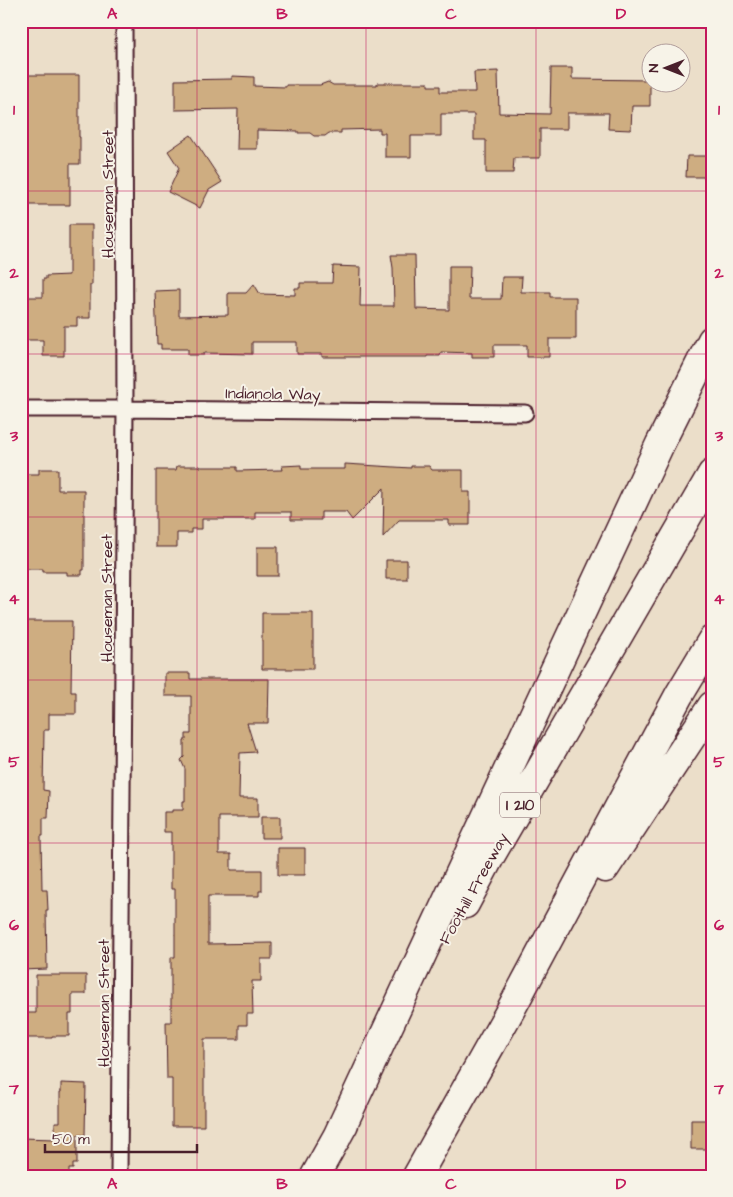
<svg xmlns="http://www.w3.org/2000/svg" width="733" height="1197" viewBox="0 0 733 1197" font-family="'Architects Daughter',sans-serif">
<rect width="100%" height="100%" fill="#ebdec9"/>
<filter id="ink" filterUnits="userSpaceOnUse"><feTurbulence type="fractalNoise" baseFrequency=".02" numOctaves="2"/><feDisplacementMap in="SourceGraphic" scale="10" xChannelSelector="R" yChannelSelector="G"/><feConvolveMatrix kernelMatrix="1 2 1 2 8 2 1 2 1" color-interpolation-filters="sRGB"/></filter>
<g filter="url(#ink)">
<path fill="#cead81" stroke="#4a1f2b" d="M 551,68 L 572,68 L 572,79 L 650,80 L 650,106 L 632,106 L 631,130 L 608,129 L 609,113 L 567,113 L 567,129 L 540,129 L 540,158 L 514,158 L 513,173 L 486,173 L 486,140 L 474,140 L 474,114 L 441,114 L 441,136 L 411,136 L 411,157 L 385,157 L 385,133 L 380,133 L 380,129 L 341,130 L 341,133 L 329,133 L 325,136 L 314,136 L 310,133 L 298,133 L 298,131 L 257,130 L 257,149 L 237,149 L 238,109 L 175,110 L 175,80 L 232,79 L 232,76 L 254,77 L 254,86 L 286,87 L 286,85 L 320,85 L 328,82 L 333,85 L 377,85 L 377,83 L 428,83 L 428,86 L 440,86 L 440,92 L 475,92 L 474,72 L 498,71 L 499,113 L 550,114 Z
M 21,75 L 79,75 L 79,137 L 80,137 L 80,164 L 70,164 L 70,205 L 21,205 L 21,185 L 23,185 L 23,137 L 25,137 L 25,105 L 21,104 Z
M 191,135 L 222,182 L 209,190 L 200,208 L 168,192 L 179,168 L 168,151 Z
M 687,156 L 712,156 L 711,177 L 686,177 Z
M 69,225 L 92,225 L 92,285 L 90,285 L 90,318 L 77,318 L 77,326 L 64,326 L 64,356 L 43,356 L 43,340 L 21,340 L 21,297 L 43,297 L 43,279 L 46,279 L 46,276 L 69,275 Z
M 391,255 L 415,255 L 416,309 L 449,310 L 449,266 L 470,266 L 469,299 L 501,299 L 502,277 L 522,277 L 521,292 L 550,292 L 550,297 L 576,297 L 576,339 L 549,339 L 549,357 L 527,357 L 527,345 L 494,345 L 494,357 L 472,357 L 472,353 L 441,352 L 440,356 L 427,356 L 427,357 L 322,357 L 322,354 L 297,354 L 297,342 L 252,342 L 252,354 L 204,353 L 204,355 L 188,355 L 188,349 L 161,349 L 161,344 L 157,344 L 155,291 L 179,290 L 179,316 L 228,315 L 228,293 L 246,293 L 254,284 L 260,294 L 295,295 L 295,288 L 300,288 L 300,283 L 332,283 L 333,266 L 361,267 L 360,306 L 394,306 L 393,268 Z
M 345,464 L 411,468 L 411,466 L 429,466 L 432,470 L 463,470 L 463,492 L 470,492 L 470,525 L 449,525 L 449,520 L 399,520 L 383,537 L 384,488 L 352,520 L 346,512 L 321,512 L 321,520 L 291,520 L 291,512 L 255,512 L 255,519 L 202,519 L 202,529 L 191,529 L 191,533 L 177,533 L 177,547 L 156,547 L 156,470 L 176,470 L 177,466 L 200,466 L 200,467 L 237,467 L 237,471 L 280,470 L 283,470 L 282,466 L 301,465 L 301,469 L 345,469 Z
M 39,469 L 58,469 L 58,490 L 84,490 L 84,570 L 82,570 L 82,575 L 67,575 L 67,572 L 43,572 L 43,569 L 21,569 L 21,474 L 39,474 Z
M 257,547 L 278,547 L 278,576 L 257,576 Z
M 386,560 L 407,560 L 407,579 L 386,579 Z
M 262,613 L 313,613 L 313,669 L 262,669 Z
M 21,621 L 72,621 L 71,692 L 76,692 L 76,714 L 49,714 L 49,730 L 44,730 L 43,790 L 49,791 L 48,818 L 43,818 L 43,836 L 41,836 L 42,890 L 47,890 L 48,910 L 46,910 L 47,969 L 21,970 L 21,862 L 26,862 L 27,818 L 21,818 Z
M 165,673 L 190,673 L 190,679 L 269,679 L 268,723 L 247,723 L 256,752 L 240,753 L 239,798 L 258,798 L 258,817 L 219,817 L 219,854 L 231,854 L 231,870 L 262,870 L 262,891 L 259,891 L 259,896 L 208,896 L 208,944 L 272,943 L 272,959 L 261,959 L 261,981 L 252,981 L 253,1014 L 247,1014 L 247,1025 L 239,1025 L 239,1039 L 204,1039 L 204,1126 L 172,1126 L 172,1079 L 167,1079 L 166,1022 L 171,1022 L 171,957 L 175,957 L 175,889 L 171,889 L 171,832 L 164,832 L 164,812 L 172,812 L 172,810 L 183,810 L 183,801 L 185,801 L 185,769 L 181,760 L 184,757 L 184,740 L 186,740 L 186,734 L 191,734 L 191,696 L 165,696 Z
M 261,817 L 280,817 L 280,838 L 261,838 Z
M 278,848 L 305,848 L 305,875 L 278,875 Z
M 36,975 L 86,975 L 86,994 L 72,994 L 72,1014 L 69,1014 L 69,1036 L 52,1036 L 52,1038 L 21,1038 L 21,1013 L 36,1013 Z
M 61,1083 L 86,1084 L 85,1135 L 77,1135 L 77,1164 L 73,1164 L 73,1169 L 69,1169 L 69,1176 L 23,1176 L 23,1172 L 21,1172 L 21,1138 L 55,1139 L 55,1122 L 60,1122 L 60,1092 L 61,1092 Z
M 691,1120 L 712,1120 L 712,1149 L 691,1149 Z"/>
<g fill="none" stroke-linecap="round" stroke-linejoin="round">
<g stroke="#4a1f2b" stroke-width="19">
<path id="street" d="M 21,409 L 125,409 L 525,413
M 119,1176 L 125,409 L 124,21"/>
</g>
<g stroke="#4a1f2b" stroke-width="31">
<path id="highway" d="M 605,868 L 712,706
M 465,904 L 491,855 L 712,474
M 336,1139 L 660,444 L 712,340
M 315,1176 L 344,1124
M 417,1176 L 510,1011 L 679,695 L 712,640"/>
</g>
<use href="#street" stroke="#f7f3e8" stroke-width="15"/>
<use href="#highway" stroke="#f7f3e8" stroke-width="28"/>
</g>
</g>
<path fill="none" stroke="#c2185b" stroke-width="1" stroke-opacity="0.55" d="M 197,21 L 197,1176M 366,21 L 366,1176M 536,21 L 536,1176M 21,191 L 712,191M 21,354 L 712,354M 21,517 L 712,517M 21,680 L 712,680M 21,843 L 712,843M 21,1006 L 712,1006"/>
<g text-anchor="middle" stroke-width="4" stroke-linejoin="round" paint-order="stroke">
<rect fill="#f7f3e8" stroke="#7e5f64" stroke-width="1" x="500" y="792.5" width="40" height="25" rx="4"/>
<g font-size="15" font-weight="bold" fill="#4a1f2b">
<text x="520" y="810">I 210</text>
</g>
<g font-size="16" fill="#4a1f2b" stroke="#f7f3e8">
<text transform="translate(107 194) rotate(-90)" y="6">Houseman Street</text>
<text transform="translate(273 393) rotate(1)" y="6">Indianola Way</text>
<text transform="translate(106 598) rotate(-90)" y="6">Houseman Street</text>
<text transform="translate(473 888) rotate(-61)" y="6">Foothill Freeway</text>
<text transform="translate(103 1003) rotate(-90)" y="6">Houseman Street</text>
</g>
</g>
<rect width="733" height="1197" fill="none" stroke="#f7f3e8" stroke-width="55"/>
<g transform="translate(666 68) rotate(270)"><circle r="24" fill="#f7f3e8" stroke="#b29e9c"/>
<path d="M0-4L9 19L0 12L-9 19Z" fill="#4a1f2b"/>
<text y="-8" font-size="14" font-weight="bold" text-anchor="middle" fill="#4a1f2b">N</text>
</g>
<path d="M45 1144v8h152v-8" fill="none" stroke="#4a1f2b" stroke-width="2.5"/>
<text x="52" y="1144" font-size="15" fill="#4a1f2b" stroke="#f7f3e8" stroke-width="4" paint-order="stroke">50 m</text>
<rect x="28" y="28" width="678" height="1142" fill="none" stroke="#c2185b" stroke-width="2"/>
<g font-size="16" text-anchor="middle" font-weight="bold" fill="#c2185b">
<text x="112" y="19">A</text>
<text x="282" y="19">B</text>
<text x="451" y="19">C</text>
<text x="621" y="19">D</text>
<text x="14" y="115">1</text>
<text x="719" y="115">1</text>
<text x="14" y="278">2</text>
<text x="719" y="278">2</text>
<text x="14" y="441">3</text>
<text x="719" y="441">3</text>
<text x="14" y="604">4</text>
<text x="719" y="604">4</text>
<text x="14" y="767">5</text>
<text x="719" y="767">5</text>
<text x="14" y="930">6</text>
<text x="719" y="930">6</text>
<text x="14" y="1094">7</text>
<text x="719" y="1094">7</text>
<text x="112" y="1189">A</text>
<text x="282" y="1189">B</text>
<text x="451" y="1189">C</text>
<text x="621" y="1189">D</text>
</g>
</svg>
